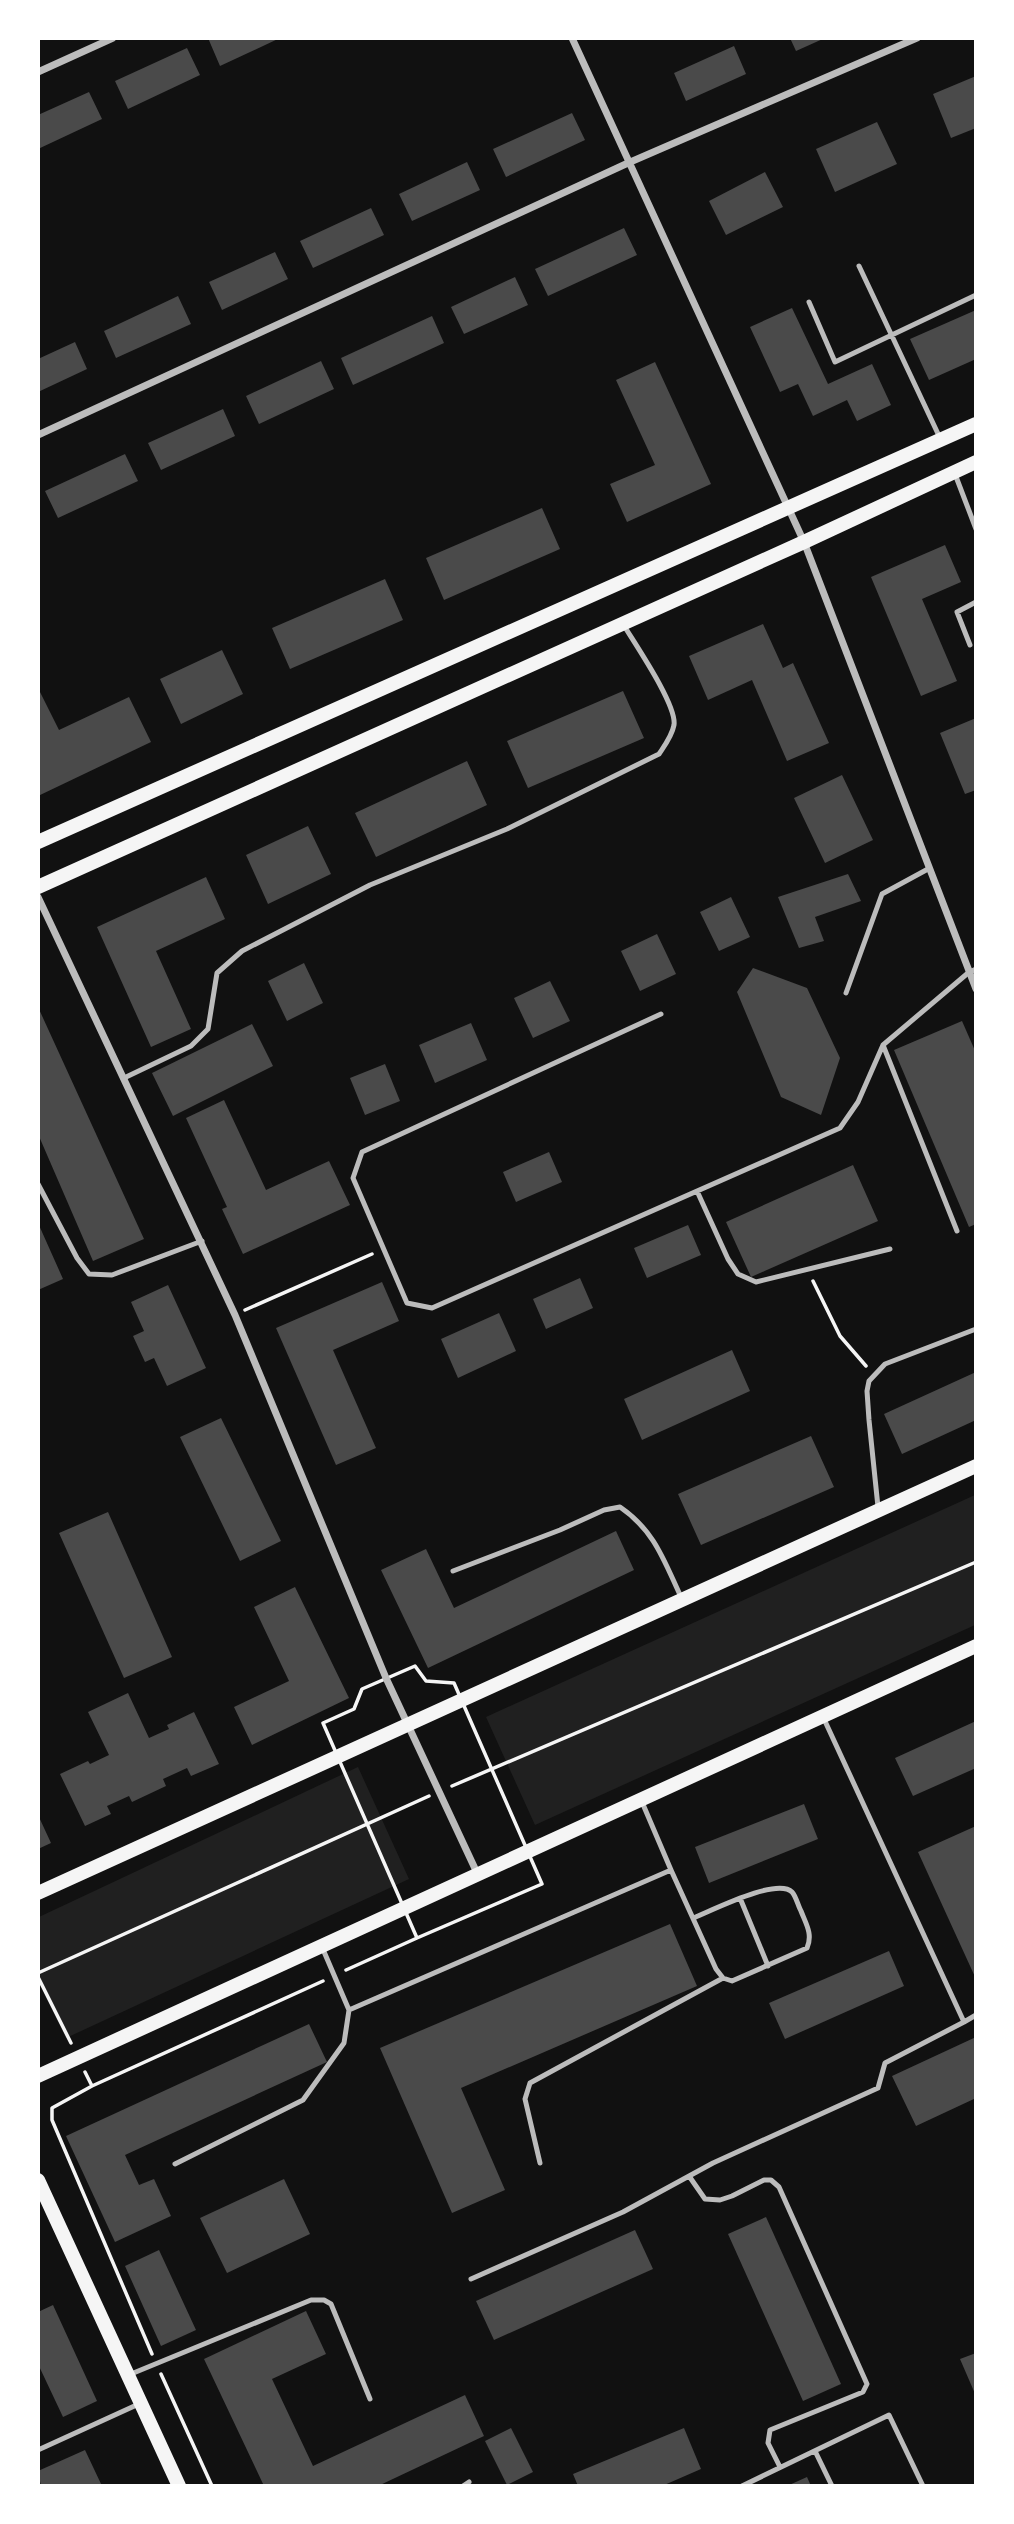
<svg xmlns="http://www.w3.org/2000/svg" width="1014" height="2524" viewBox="0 0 1014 2524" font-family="'IBM Plex Sans',sans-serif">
<rect width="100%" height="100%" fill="#111"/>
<path fill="#202020" d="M 975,1495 L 975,1625 L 535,1825 L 486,1717 Z
M 358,1767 L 409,1879 L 66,2038 L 39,1983 L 39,1917 Z"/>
<path fill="#4a4a4a" d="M 208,38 L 280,38 L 220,66 Z
M 790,38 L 825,38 L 796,51 Z
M 734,46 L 746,74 L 686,101 L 674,73 Z
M 187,48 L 200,75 L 128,109 L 115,81 Z
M 976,76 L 976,128 L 951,138 L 933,94 Z
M 89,92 L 102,119 L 38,149 L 38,115 Z
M 572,113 L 585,140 L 506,177 L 493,149 Z
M 877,122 L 897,164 L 835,192 L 816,149 Z
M 467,162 L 480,190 L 412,221 L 399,194 Z
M 765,172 L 783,207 L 726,235 L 709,201 Z
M 371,208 L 384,235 L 313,268 L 300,241 Z
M 624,228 L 637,255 L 548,296 L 535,269 Z
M 275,252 L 288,279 L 222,310 L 209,282 Z
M 515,277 L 528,305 L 464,334 L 451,307 Z
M 178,296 L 191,324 L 116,358 L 104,331 Z
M 792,308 L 828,384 L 872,364 L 891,405 L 857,421 L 847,400 L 813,416 L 798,384 L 780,392 L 750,327 Z
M 976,310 L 976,359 L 929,380 L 910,339 Z
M 432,316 L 444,343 L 353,385 L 341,358 Z
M 75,342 L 87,369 L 38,392 L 38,359 Z
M 321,361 L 334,389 L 259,424 L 246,396 Z
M 655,362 L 711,484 L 627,522 L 610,484 L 655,465 L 616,380 Z
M 223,409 L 235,436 L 161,470 L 148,443 Z
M 125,454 L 138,481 L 58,518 L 45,491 Z
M 542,508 L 560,549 L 444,600 L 426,558 Z
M 945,545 L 961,582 L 922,599 L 957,681 L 921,696 L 871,577 Z
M 385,579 L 403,620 L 290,669 L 272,628 Z
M 763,624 L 783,668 L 793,663 L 829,743 L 787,761 L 752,680 L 708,700 L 689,656 Z
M 222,650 L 243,694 L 181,724 L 160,679 Z
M 38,688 L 59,730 L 129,697 L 151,742 L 38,796 Z
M 623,691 L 644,738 L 528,788 L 507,741 Z
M 976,718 L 976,790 L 965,794 L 940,733 Z
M 467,761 L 487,805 L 376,857 L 355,813 Z
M 842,775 L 873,840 L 825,863 L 794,798 Z
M 308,826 L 331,874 L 268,904 L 246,855 Z
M 848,874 L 861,901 L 815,917 L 824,941 L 799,948 L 778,897 Z
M 206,877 L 225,919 L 156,951 L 191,1029 L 151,1047 L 97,927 Z
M 731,897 L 750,937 L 719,951 L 700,912 Z
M 657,934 L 676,974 L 640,991 L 621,951 Z
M 304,963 L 323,1003 L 287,1021 L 268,981 Z
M 753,968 L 807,988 L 840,1058 L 821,1115 L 781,1097 L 737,992 Z
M 550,981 L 570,1021 L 533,1038 L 514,998 Z
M 38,1007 L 144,1239 L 93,1261 L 38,1134 Z
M 962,1021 L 976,1053 L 976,1224 L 969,1227 L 894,1050 Z
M 471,1023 L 487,1060 L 435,1083 L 419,1045 Z
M 252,1024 L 273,1066 L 173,1116 L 152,1073 Z
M 385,1064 L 400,1101 L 365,1115 L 350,1078 Z
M 224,1100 L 266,1190 L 329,1161 L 350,1205 L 243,1254 L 222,1209 L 227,1207 L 186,1118 Z
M 549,1152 L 562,1182 L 516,1202 L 503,1172 Z
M 853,1165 L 878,1221 L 751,1277 L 726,1222 Z
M 38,1223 L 63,1279 L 38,1290 Z
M 688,1225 L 701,1255 L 647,1278 L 634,1248 Z
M 580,1278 L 593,1308 L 546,1329 L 533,1299 Z
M 382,1282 L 399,1321 L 333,1350 L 376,1448 L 336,1465 L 276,1328 Z
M 168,1285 L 206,1368 L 167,1386 L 154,1358 L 145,1362 L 133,1336 L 144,1331 L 131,1302 Z
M 499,1313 L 516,1351 L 458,1378 L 441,1339 Z
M 732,1350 L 750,1391 L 642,1440 L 624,1399 Z
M 976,1372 L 976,1420 L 902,1454 L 884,1414 Z
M 221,1418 L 281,1541 L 240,1561 L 180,1437 Z
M 811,1436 L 834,1487 L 701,1545 L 678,1494 Z
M 108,1512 L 172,1657 L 124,1678 L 59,1533 Z
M 616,1531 L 634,1570 L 428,1668 L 381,1570 L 426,1549 L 454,1608 Z
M 295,1587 L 349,1698 L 252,1745 L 234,1707 L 289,1681 L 254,1607 Z
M 128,1693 L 149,1738 L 169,1729 L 167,1725 L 194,1712 L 219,1764 L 191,1776 L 187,1768 L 163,1779 L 166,1786 L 132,1802 L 129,1796 L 107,1806 L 111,1814 L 85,1826 L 60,1774 L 88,1761 L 90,1764 L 109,1755 L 88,1712 Z
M 976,1721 L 976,1768 L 913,1796 L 895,1758 Z
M 804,1804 L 818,1839 L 709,1883 L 695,1847 Z
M 38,1815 L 51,1843 L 38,1849 Z
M 976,1826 L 976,1979 L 918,1852 Z
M 670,1924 L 697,1986 L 461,2088 L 505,2190 L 452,2213 L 380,2048 Z
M 889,1951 L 904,1986 L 785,2039 L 769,2003 Z
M 309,2024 L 327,2062 L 125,2155 L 139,2185 L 154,2179 L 171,2216 L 115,2242 L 66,2136 Z
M 976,2037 L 976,2098 L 916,2126 L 892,2076 Z
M 284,2179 L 310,2234 L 227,2273 L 200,2218 Z
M 766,2217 L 841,2384 L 803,2401 L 728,2234 Z
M 635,2230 L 653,2269 L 494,2340 L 476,2301 Z
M 159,2250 L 196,2330 L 161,2346 L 125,2266 Z
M 53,2305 L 97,2401 L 63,2417 L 38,2364 L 38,2312 Z
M 306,2311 L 326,2354 L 272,2379 L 313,2466 L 465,2395 L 484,2436 L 378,2486 L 264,2486 L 204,2359 Z
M 976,2353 L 976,2396 L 960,2359 Z
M 511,2428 L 533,2472 L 507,2485 L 485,2441 Z
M 684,2428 L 701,2469 L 662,2486 L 578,2486 L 573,2474 Z
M 85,2450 L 102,2486 L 41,2486 L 38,2471 Z
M 807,2477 L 811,2486 L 787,2486 Z"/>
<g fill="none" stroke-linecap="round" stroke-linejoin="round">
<path stroke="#f5f5f5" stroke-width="3.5" d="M 813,1281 L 840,1336 L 866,1366
M 245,1310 L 372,1254
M 415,1666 L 426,1681 L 454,1683 L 542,1884 L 417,1938 L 323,1723 L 354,1709 L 362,1689 Z
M 452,1786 L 976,1562
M 346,1970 L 417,1938
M 38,1973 L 429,1796
M 38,1977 L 71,2043
M 85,2072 L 92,2086
M 152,2354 L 52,2120 L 52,2108 L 92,2086 L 323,1981
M 161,2374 L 212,2486"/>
<path stroke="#bcbcbc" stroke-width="5" d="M 859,266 L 940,438
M 809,302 L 835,362 L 976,295
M 955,474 L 976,529
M 970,645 L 957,612 L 976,602
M 846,993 L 882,894 L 928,869
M 661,1014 L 362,1152 L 353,1178 L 407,1303 L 432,1308 L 840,1128 L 858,1102 L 883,1045 L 968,973 L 976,969
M 883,1045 L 957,1231
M 124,1078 L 191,1046 L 208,1029 L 217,973 L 242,951 L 370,885 L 507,829 L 659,754 C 665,745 672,736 674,725 C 677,705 635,644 623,624
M 38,1184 L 77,1258 L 89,1274 L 112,1275 L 202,1241
M 697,1191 L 728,1259 L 738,1274 L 756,1282 L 890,1249
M 878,1507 L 869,1420 L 867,1391 L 869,1381 L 885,1364 L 976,1329
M 453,1571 L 560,1530 L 604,1510 L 620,1507 C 655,1531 664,1561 681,1597
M 671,1870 L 716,1969 L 723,1978 L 732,1981 L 807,1948 C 813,1934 806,1924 801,1911 C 798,1906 796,1896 792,1892 C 777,1877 711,1911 693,1918
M 740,1898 L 768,1966
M 322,1947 L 349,2010 L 671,1870 L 642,1802
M 964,2022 L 976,2015
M 540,2163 L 525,2099 L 530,2083 L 723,1978
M 175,2164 L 303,2100 L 344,2043 L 349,2010
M 689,2176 L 705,2199 L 720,2200 L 732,2196 L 764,2180 L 771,2180 L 779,2187 L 867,2384 L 863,2392 L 770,2430 L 768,2443 L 780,2467
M 471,2279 L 623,2212 L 713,2163 L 878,2088 L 885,2063 L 964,2022 L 824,1719
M 131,2374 L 311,2300 L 324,2300 L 331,2304 L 370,2399
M 38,2450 L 141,2403
M 815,2451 L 832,2486
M 463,2486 L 469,2482
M 742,2486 L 889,2415 L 923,2486"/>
<path stroke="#bcbcbc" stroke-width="7" d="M 572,38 L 804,542 L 976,989
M 38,72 L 113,38
M 38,435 L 628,163 L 917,38
M 38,897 L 235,1315 L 386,1678 L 478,1875"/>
<path stroke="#f5f5f5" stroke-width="14" d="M 38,842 L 976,424
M 38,887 L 804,542 L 976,462
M 38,1893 L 976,1466
M 38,2076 L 976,1646
M 38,2180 L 179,2486"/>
</g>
<rect width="1014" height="2524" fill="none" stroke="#ffffff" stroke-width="80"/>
</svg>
